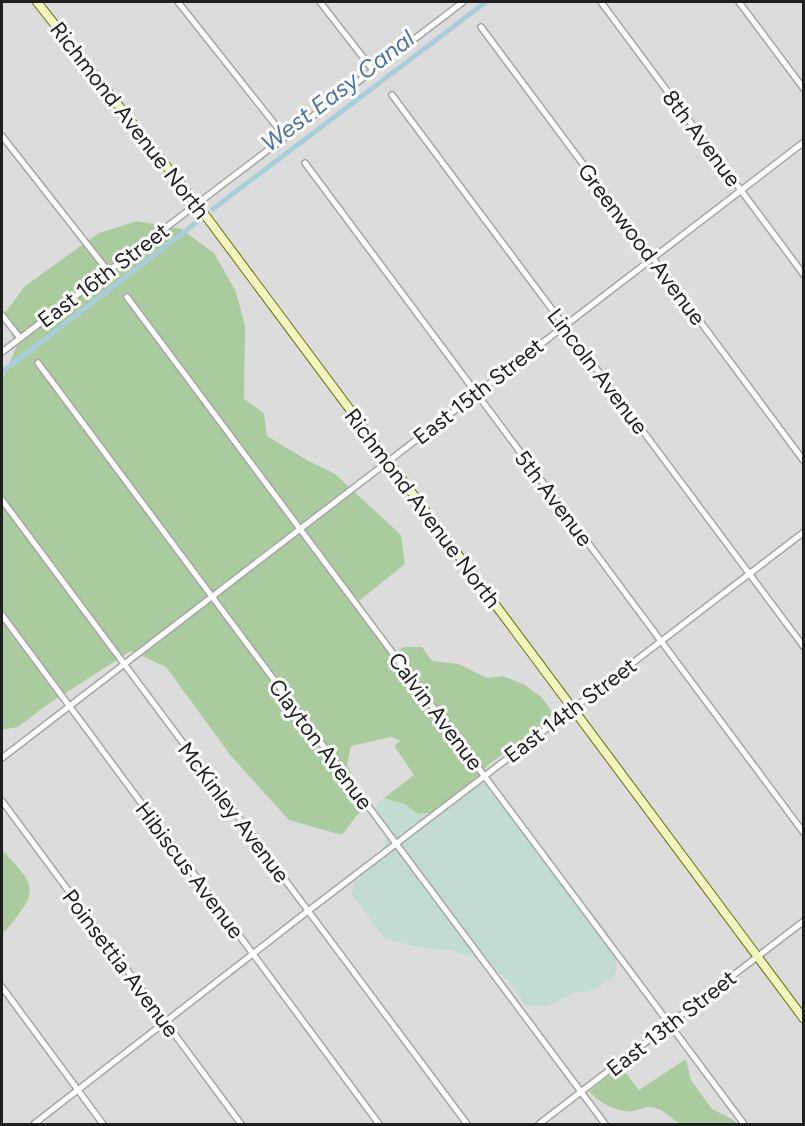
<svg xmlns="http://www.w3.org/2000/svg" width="805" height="1126" viewBox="0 0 805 1126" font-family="Figtree,sans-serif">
<rect width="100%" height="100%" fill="#efece5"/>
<path fill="#dddcdc" d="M 2,2 L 33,2 L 201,213 L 803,1024 L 803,1124 L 738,1124 L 734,1120 L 712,1109 L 691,1080 L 686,1059 L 639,1090 L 596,1098 L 635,1111 L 642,1108 L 652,1107 L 660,1109 L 681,1124 L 2,1124 L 2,935 L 10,922 L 23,910 L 28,900 L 22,870 L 2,850 L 2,730 L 18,727 L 47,705 L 131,651 L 166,667 L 220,740 L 367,802 L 347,765 L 351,746 L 391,737 L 400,741 L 394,747 L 414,775 L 378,809 L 387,828 L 385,846 L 369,859 L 385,939 L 417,947 L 456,952 L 488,962 L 508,982 L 563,997 L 576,992 L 586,992 L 483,775 L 489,764 L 497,758 L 503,676 L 487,678 L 459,664 L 432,661 L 404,647 L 396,652 L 359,601 L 405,564 L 401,535 L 372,509 L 309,460 L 267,436 L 264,413 L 244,400 L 244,372 L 170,227 L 137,221 L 47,271 L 25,286 L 16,348 L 2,379 Z
M 40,2 L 803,2 L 803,1015 Z"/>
<path fill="#aacb9d" d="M 137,221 L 181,229 L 214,253 L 236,292 L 245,326 L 244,399 L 264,413 L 267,436 L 309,461 L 335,474 L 401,535 L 405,564 L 359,601 L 396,652 L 404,647 L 422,647 L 432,661 L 459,664 L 487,678 L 503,676 L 525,685 L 542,698 L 553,713 L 531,734 L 489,764 L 472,786 L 443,812 L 417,814 L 406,805 L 384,798 L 414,775 L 394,746 L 400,741 L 391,737 L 351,746 L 347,765 L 367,802 L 342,835 L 289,820 L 231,756 L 166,667 L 131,651 L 47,705 L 18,727 L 2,730 L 2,379 L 16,348 L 5,313 L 25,286 L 99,233 Z
M 2,850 C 42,890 36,894 2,935 Z
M 686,1059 L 691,1080 L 712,1109 L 734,1120 L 738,1124 C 725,1125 693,1126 682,1124 C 673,1122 666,1110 655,1108 C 647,1105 641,1110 633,1111 C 618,1113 598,1102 589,1091 L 621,1067 L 639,1090 Z"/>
<path fill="#c3dcd1" d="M 489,764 L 483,775 L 609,934 L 617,966 L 615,975 L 598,988 L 586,992 L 576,992 L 549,1005 L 531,1007 L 524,1003 L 508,982 L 488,962 L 456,952 L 417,947 L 385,939 L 352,895 L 355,874 L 385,846 L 387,828 L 375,805 L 384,798 L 406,805 L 417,814 L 443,812 L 472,786 Z"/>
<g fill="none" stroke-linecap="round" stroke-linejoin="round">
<path stroke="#a9ceda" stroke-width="5" d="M 213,209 L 486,2
M 2,372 L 197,222"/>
<g stroke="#a6a6a6" stroke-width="8">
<path id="street" d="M 178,2 L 285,137
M 320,2 L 373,70
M 601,2 L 804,275
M 739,2 L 804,89
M 481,27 L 804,461
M 392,95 L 804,647
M 2,136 L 108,271
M 305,163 L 804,833
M 127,297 L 744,1124
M 2,315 L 20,338
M 2,352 L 463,2
M 38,363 L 605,1124
M 2,500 L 467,1124
M 2,615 L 379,1124
M 2,758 L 804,142
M 2,801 L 241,1124
M 2,987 L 103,1124
M 34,1124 L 308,911 L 804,532
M 539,1124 L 804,921"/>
</g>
<g stroke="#636f0c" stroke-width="10">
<path id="secondary" d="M 37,2 L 205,215 L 804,1019"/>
</g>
<use href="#street" stroke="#fff" stroke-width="5"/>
<use href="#secondary" stroke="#f2f5bd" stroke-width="8"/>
</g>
<g text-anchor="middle" stroke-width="6" stroke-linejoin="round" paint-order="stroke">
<g font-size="22" fill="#1f1f1f" stroke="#fff">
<text transform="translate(130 120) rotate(52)" y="8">Richmond Avenue North</text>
<text transform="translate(702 138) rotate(53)" y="8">8th Avenue</text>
<text transform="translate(642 244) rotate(53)" y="8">Greenwood Avenue</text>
<text transform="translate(103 275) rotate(-37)" y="8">East 16th Street</text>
<text transform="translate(598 371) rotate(53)" y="8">Lincoln Avenue</text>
<text transform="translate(478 391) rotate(-38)" y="8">East 15th Street</text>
<text transform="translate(554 498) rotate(53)" y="8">5th Avenue</text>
<text transform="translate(423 508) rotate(53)" y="8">Richmond Avenue North</text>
<text transform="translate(570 710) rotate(-37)" y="8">East 14th Street</text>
<text transform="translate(436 711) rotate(53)" y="8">Calvin Avenue</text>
<text transform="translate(321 744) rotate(53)" y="8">Clayton Avenue</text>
<text transform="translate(234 812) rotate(53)" y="8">McKinley Avenue</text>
<text transform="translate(190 870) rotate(53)" y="8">Hibiscus Avenue</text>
<text transform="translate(121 963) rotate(53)" y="8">Poinsettia Avenue</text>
<text transform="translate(671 1023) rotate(-38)" y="8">East 13th Street</text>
</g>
<g font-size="24" font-style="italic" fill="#4e76a0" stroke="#fff">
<text transform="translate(338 91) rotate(-37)" y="8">West Easy Canal</text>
</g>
</g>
<rect width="805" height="1126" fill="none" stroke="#1f1f1f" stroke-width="6"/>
</svg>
